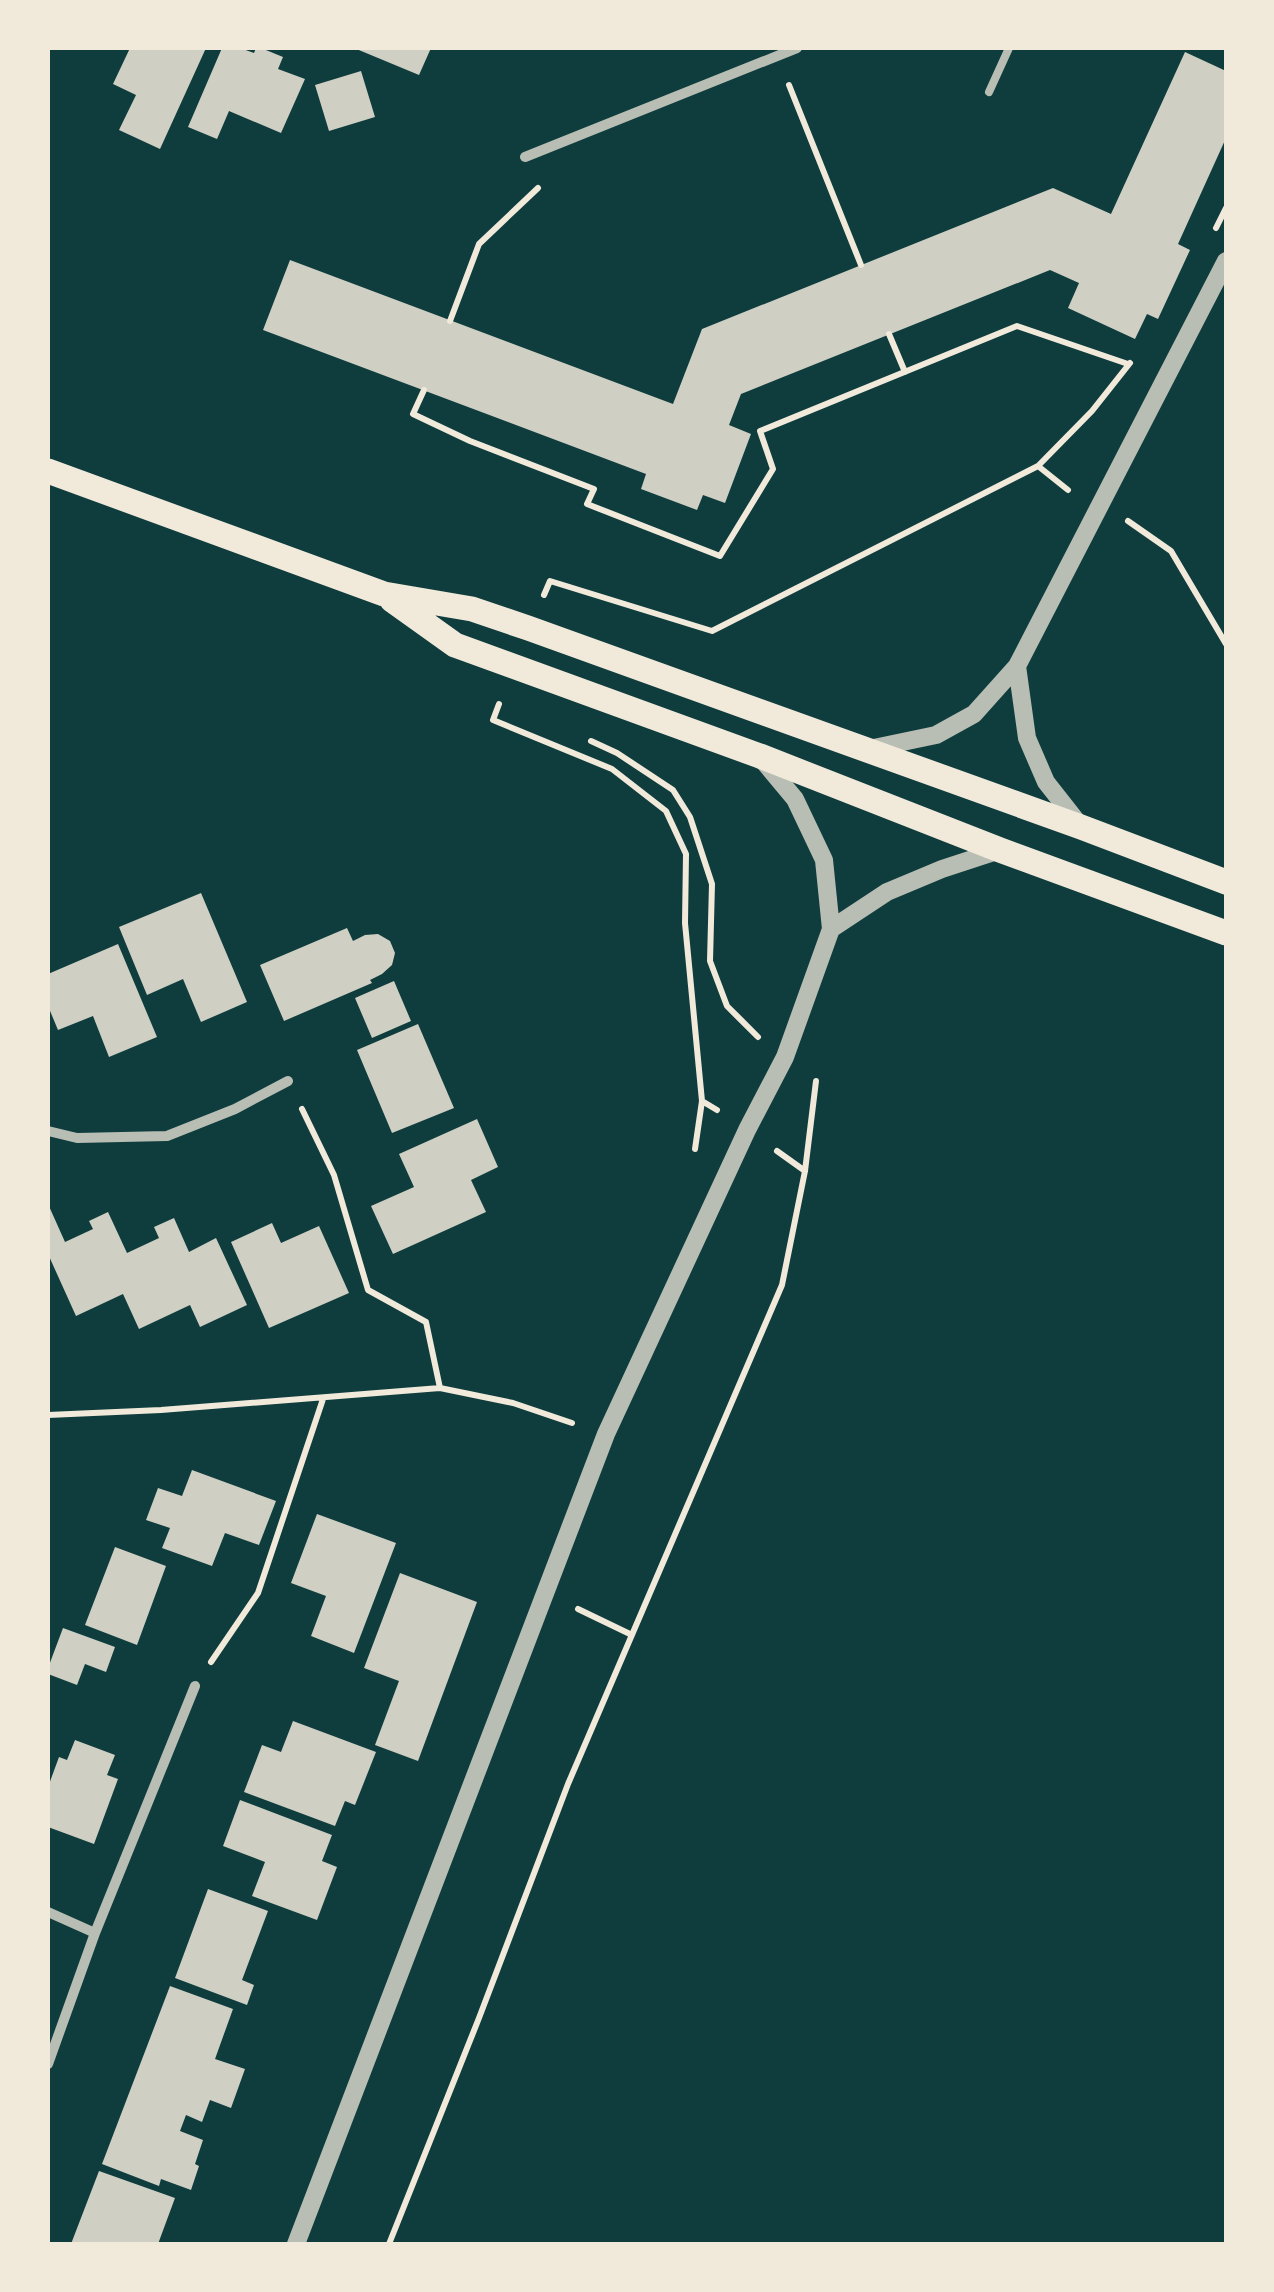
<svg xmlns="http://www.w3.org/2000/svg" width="1274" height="2292" viewBox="0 0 1274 2292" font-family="'Zilla Slab',serif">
<rect width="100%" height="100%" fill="#0f3d3e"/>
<path fill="#cfcfc3" d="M 130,48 L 206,48 L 160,149 L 119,130 L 136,95 L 113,84 Z
M 222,48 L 240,48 L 254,53 L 256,48 L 261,48 L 283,57 L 278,69 L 305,79 L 281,133 L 229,111 L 217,139 L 188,127 Z
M 354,48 L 431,48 L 419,75 Z
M 1185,52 L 1226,71 L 1226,138 L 1178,244 L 1190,250 L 1158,319 L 1147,314 L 1135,339 L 1068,308 L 1079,283 L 1050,270 L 741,394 L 729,425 L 751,434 L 725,503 L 703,495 L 697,510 L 641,489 L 646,474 L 263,330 L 290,260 L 673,404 L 702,329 L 1053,188 L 1111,214 Z
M 361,71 L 375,117 L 329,131 L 315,85 Z
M 201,893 L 247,1002 L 201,1022 L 183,979 L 147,995 L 119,927 Z
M 347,928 L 353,941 L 365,935 L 378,934 L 390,941 L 395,953 L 392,965 L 382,974 L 370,980 L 372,983 L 284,1021 L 260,965 Z
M 118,944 L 157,1037 L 109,1057 L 93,1016 L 58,1030 L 48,1006 L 48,974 Z
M 394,981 L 411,1021 L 372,1038 L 355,998 Z
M 418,1024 L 454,1108 L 392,1133 L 357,1050 Z
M 477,1119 L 498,1167 L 471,1180 L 486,1212 L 393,1254 L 371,1206 L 414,1187 L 399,1154 Z
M 48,1204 L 65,1242 L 93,1229 L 89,1221 L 108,1212 L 127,1253 L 159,1238 L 154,1227 L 174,1218 L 189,1252 L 216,1238 L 247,1305 L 200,1327 L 190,1305 L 139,1329 L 123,1294 L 76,1316 L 48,1254 Z
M 272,1223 L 281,1243 L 319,1226 L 349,1293 L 269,1328 L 231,1242 Z
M 192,1470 L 276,1501 L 259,1545 L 225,1533 L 212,1566 L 162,1548 L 170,1528 L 146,1520 L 158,1488 L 182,1496 Z
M 317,1514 L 396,1543 L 354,1653 L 311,1636 L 326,1596 L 291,1583 Z
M 115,1547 L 166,1566 L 137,1645 L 85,1625 Z
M 400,1573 L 477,1602 L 418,1761 L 375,1745 L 399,1681 L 364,1668 Z
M 63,1628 L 115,1647 L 106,1672 L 85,1664 L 77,1685 L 48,1674 L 48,1668 Z
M 293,1721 L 376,1752 L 355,1805 L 345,1801 L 335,1826 L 244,1792 L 262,1745 L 281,1752 Z
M 75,1740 L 115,1755 L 107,1775 L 118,1779 L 94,1844 L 48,1827 L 48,1787 L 59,1757 L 67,1760 Z
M 240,1800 L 332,1835 L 322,1861 L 337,1867 L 317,1920 L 252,1896 L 265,1862 L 223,1846 Z
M 208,1889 L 268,1911 L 242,1980 L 254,1985 L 247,2005 L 175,1978 Z
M 170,1986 L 233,2009 L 215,2059 L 245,2069 L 231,2108 L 210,2100 L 202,2122 L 186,2115 L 180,2131 L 203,2140 L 195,2164 L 199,2166 L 191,2190 L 161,2179 L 159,2186 L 102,2164 Z
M 99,2171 L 175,2198 L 158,2244 L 71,2244 Z"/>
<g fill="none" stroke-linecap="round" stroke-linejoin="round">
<path stroke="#f1e9da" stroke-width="6" d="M 789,85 L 861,265
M 1216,228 L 1226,208
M 450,321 L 479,244 L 538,188
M 889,334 L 905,372
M 424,390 L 413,414 L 470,441 L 594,489 L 587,504 L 720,556 L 773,469 L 760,431 L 1017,326 L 1128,364
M 1038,466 L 1068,490
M 1128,521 L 1171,551 L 1226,644
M 544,595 L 550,581 L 712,631 L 1038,466 L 1092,411 L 1130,363
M 499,704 L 493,720 L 612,769 L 666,811 L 686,854 L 685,923 L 702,1101 L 717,1110
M 591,741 L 617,753 L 673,790 L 690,817 L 712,884 L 710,961 L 727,1006 L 758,1037
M 302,1109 L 334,1175 L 368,1290 L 426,1322 L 440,1388
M 695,1149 L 702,1101
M 777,1151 L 805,1171
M 48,1415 L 161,1410 L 440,1388 L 513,1403 L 572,1423
M 578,1609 L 632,1635
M 211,1662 L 258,1593 L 323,1399
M 389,2244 L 479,2018 L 568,1784 L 782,1285 L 805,1171 L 816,1081"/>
<path stroke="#b8beb3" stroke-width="8" d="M 989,92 L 1009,48"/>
<path stroke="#b8beb3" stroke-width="10" d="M 525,157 L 797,48
M 48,1131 L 77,1138 L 167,1136 L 235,1109 L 288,1081
M 48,1912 L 95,1933
M 48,2064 L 95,1933 L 195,1686"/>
<path stroke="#b8beb3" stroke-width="18" d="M 1017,666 L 1027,738 L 1046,782 L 1079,824
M 869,749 L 936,735 L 974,714 L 1017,666 L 1226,261
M 831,929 L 887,892 L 942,869 L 1000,850
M 296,2244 L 606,1434 L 747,1130 L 785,1057 L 831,929 L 824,860 L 795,799 L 760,757"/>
<path stroke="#f1e9da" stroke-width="25" d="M 48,471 L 384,594 L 472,609 L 528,628 L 1081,827 L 1226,882
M 392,600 L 455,645 L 760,756 L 1000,850 L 1226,933"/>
</g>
<rect width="1274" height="2292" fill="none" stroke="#f1e9da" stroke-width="100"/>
</svg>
